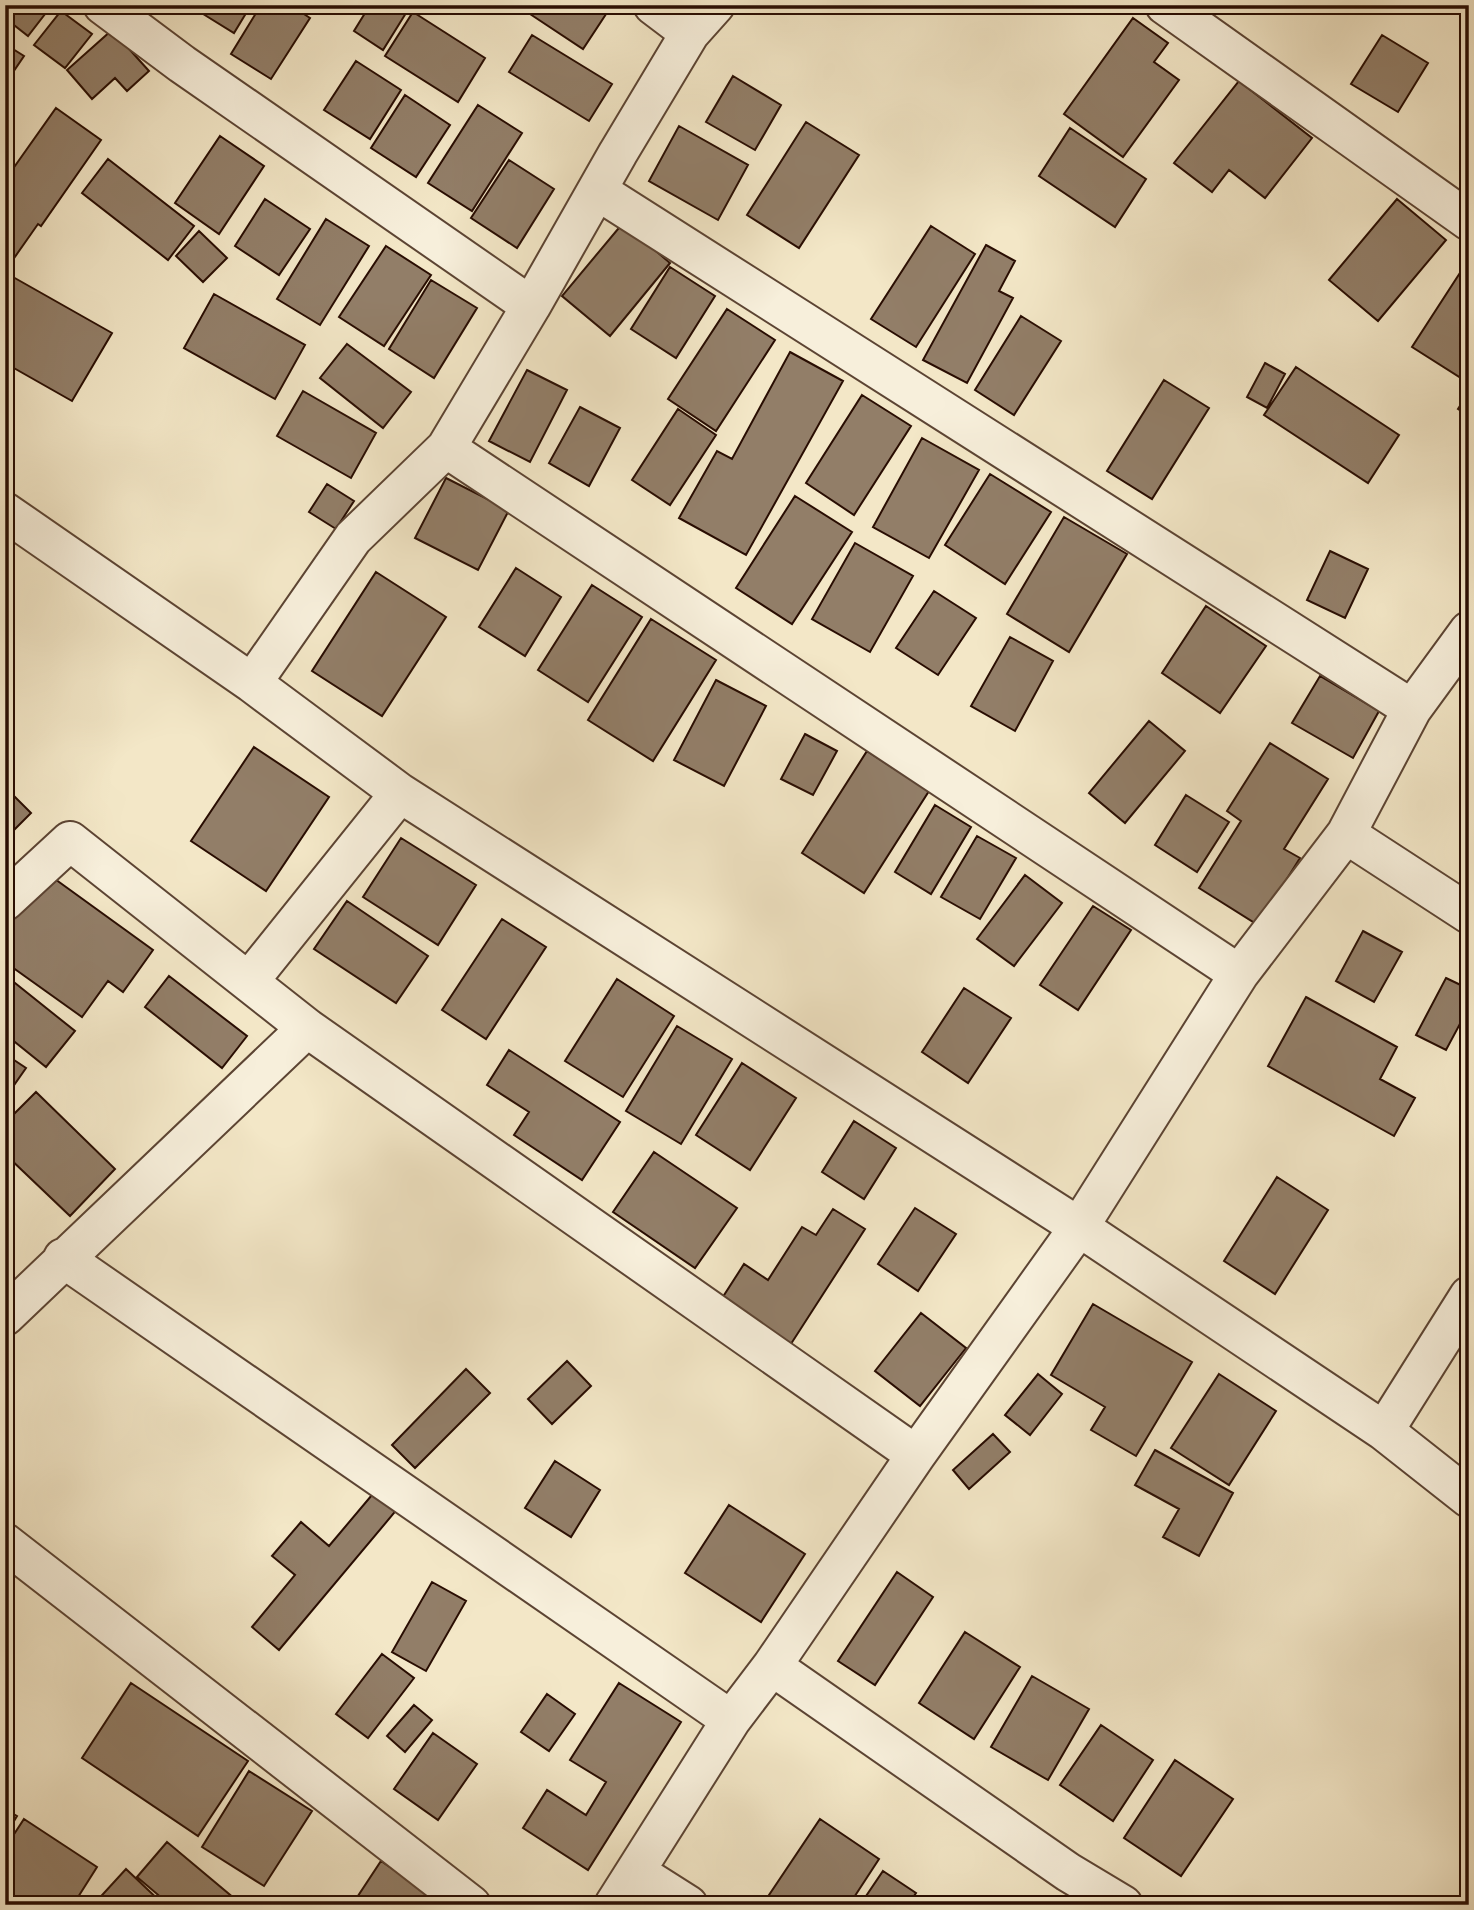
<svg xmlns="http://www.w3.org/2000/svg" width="1474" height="1910" viewBox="0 0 1474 1910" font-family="'IM FELL Double Pica',serif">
<rect width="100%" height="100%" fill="#f3e7c7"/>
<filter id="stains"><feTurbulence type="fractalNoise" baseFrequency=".00286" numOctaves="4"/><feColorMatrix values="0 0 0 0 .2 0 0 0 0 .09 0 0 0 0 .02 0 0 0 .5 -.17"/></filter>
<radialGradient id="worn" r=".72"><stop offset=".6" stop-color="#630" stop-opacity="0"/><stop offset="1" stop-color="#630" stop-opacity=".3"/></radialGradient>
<path fill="#927e68" stroke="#290d02" stroke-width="2" d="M 8,5 L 52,5 L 28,36 L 5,18 L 5,8 Z
M 197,5 L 251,5 L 234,33 L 195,9 Z
M 261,5 L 290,5 L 310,18 L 271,79 L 231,54 Z
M 370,5 L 411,5 L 383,50 L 354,31 Z
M 535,5 L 612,5 L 583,49 L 530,14 Z
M 61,11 L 92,34 L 65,68 L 34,45 Z
M 413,12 L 485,58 L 458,102 L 385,56 Z
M 1133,18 L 1168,43 L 1154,62 L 1179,80 L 1123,157 L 1064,114 Z
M 112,30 L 149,71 L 127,91 L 115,78 L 92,99 L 67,70 Z
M 532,35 L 612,84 L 589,121 L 509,72 Z
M 1382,35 L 1428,63 L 1398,112 L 1351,84 Z
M 5,44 L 24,56 L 5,84 Z
M 356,61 L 401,90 L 370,139 L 324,110 Z
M 733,76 L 781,105 L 755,150 L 706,122 Z
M 1239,81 L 1312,138 L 1265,198 L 1229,170 L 1212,192 L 1174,163 Z
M 405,95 L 450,125 L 416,177 L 371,148 Z
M 478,105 L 522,133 L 472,211 L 428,183 Z
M 56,108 L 101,140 L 41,226 L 38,224 L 5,271 L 5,180 Z
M 806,122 L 859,155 L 799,248 L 747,215 Z
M 679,126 L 748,165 L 718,220 L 649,181 Z
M 1070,128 L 1146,179 L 1115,227 L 1039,176 Z
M 220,136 L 264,166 L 219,234 L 175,203 Z
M 108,159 L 194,226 L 168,260 L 82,193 Z
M 509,160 L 554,189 L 517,248 L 471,218 Z
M 265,199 L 310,229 L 279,275 L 235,246 Z
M 1397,199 L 1446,240 L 1378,321 L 1329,280 Z
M 326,219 L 369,246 L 320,325 L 277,299 Z
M 623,223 L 670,263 L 610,336 L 562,296 Z
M 931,226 L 975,254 L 916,347 L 871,319 Z
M 199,231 L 227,258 L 203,282 L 176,256 Z
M 986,245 L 1015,261 L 999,291 L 1013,298 L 967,383 L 923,360 Z
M 386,246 L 431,275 L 384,346 L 339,317 Z
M 1467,262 L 1469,263 L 1469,365 L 1461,378 L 1412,347 Z
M 670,267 L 715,296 L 676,358 L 631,329 Z
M 13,277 L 112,333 L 72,401 L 5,363 L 5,291 Z
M 431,280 L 477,308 L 434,378 L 389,349 Z
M 214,294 L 305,345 L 275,399 L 184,348 Z
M 727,309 L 775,340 L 716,431 L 668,399 Z
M 1021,316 L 1061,341 L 1014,415 L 975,390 Z
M 347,344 L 411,392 L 383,428 L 320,378 Z
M 790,352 L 843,381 L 746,555 L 679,518 L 717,451 L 732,459 Z
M 1265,363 L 1285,374 L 1267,408 L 1247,397 Z
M 1296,367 L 1399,435 L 1368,483 L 1264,415 Z
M 527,370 L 567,390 L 530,462 L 489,441 Z
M 1164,380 L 1209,408 L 1152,499 L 1107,471 Z
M 303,391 L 376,433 L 351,478 L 277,436 Z
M 1469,392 L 1469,416 L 1458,409 Z
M 862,395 L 911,426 L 854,515 L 806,483 Z
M 580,407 L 620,428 L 589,486 L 549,463 Z
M 678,409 L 716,435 L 670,505 L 632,480 Z
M 922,438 L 979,470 L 929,558 L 873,527 Z
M 990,474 L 1051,512 L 1005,584 L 945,545 Z
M 446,478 L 509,510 L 478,570 L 415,538 Z
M 327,484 L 354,501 L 336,529 L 309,512 Z
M 795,496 L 852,532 L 792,624 L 736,588 Z
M 1064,517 L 1127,554 L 1069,652 L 1007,614 Z
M 855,543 L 913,576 L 870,652 L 812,619 Z
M 1330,551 L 1368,569 L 1345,618 L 1307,600 Z
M 516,568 L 561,597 L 525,656 L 479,627 Z
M 376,572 L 446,617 L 382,716 L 312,671 Z
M 592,585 L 642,617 L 588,702 L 538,670 Z
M 934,591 L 976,618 L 938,675 L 896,648 Z
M 1206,606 L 1266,646 L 1220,713 L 1162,673 Z
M 651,619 L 716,660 L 653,761 L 588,720 Z
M 1010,637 L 1053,661 L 1015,731 L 971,706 Z
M 1320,676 L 1379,711 L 1353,758 L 1292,723 Z
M 716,680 L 766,706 L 724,786 L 674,760 Z
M 1149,721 L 1185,751 L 1125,823 L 1089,793 Z
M 805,734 L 837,751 L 813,795 L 781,779 Z
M 1270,743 L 1328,779 L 1284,849 L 1300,858 L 1258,925 L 1199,888 L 1241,821 L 1227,811 Z
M 254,747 L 329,797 L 266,891 L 191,841 Z
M 867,751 L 929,791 L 864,893 L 802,853 Z
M 5,787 L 31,813 L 5,839 Z
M 1186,795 L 1229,822 L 1197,872 L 1155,845 Z
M 935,805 L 971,827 L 931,894 L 895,872 Z
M 977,836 L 1016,858 L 980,919 L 941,897 Z
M 401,838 L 476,885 L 438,945 L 363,897 Z
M 48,874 L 153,950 L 123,992 L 108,981 L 82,1017 L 5,962 L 5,930 Z
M 1025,875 L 1062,903 L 1014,966 L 977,939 Z
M 347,901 L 428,956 L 396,1003 L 314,949 Z
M 1093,906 L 1131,930 L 1078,1010 L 1040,985 Z
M 502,919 L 546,947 L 486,1039 L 442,1010 Z
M 1363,931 L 1402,952 L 1374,1002 L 1336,981 Z
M 5,975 L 75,1031 L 46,1067 L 5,1034 Z
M 169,976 L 247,1036 L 222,1068 L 145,1007 Z
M 1446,978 L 1469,989 L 1469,1007 L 1446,1050 L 1416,1035 Z
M 617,979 L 674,1016 L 623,1097 L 565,1061 Z
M 964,988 L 1011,1018 L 968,1083 L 922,1052 Z
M 1306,997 L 1397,1047 L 1380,1079 L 1415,1098 L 1394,1136 L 1268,1066 Z
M 677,1026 L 732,1059 L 681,1144 L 626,1111 Z
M 509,1050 L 620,1122 L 582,1180 L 514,1135 L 529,1112 L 487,1085 Z
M 5,1054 L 26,1068 L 5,1098 Z
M 742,1063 L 796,1098 L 750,1170 L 696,1135 Z
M 36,1092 L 115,1169 L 70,1216 L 5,1154 L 5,1123 Z
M 854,1121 L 896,1148 L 864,1199 L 822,1172 Z
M 654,1152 L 737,1208 L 695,1268 L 613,1212 Z
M 1277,1177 L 1328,1210 L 1275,1294 L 1224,1261 Z
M 915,1208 L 956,1234 L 918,1291 L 878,1264 Z
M 833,1209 L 865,1229 L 789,1347 L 719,1303 L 744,1264 L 768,1280 L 802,1227 L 816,1235 Z
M 1093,1304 L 1192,1362 L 1136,1456 L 1091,1430 L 1105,1407 L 1051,1375 Z
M 921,1313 L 966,1348 L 920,1406 L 875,1371 Z
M 567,1361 L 591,1386 L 552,1424 L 528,1399 Z
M 466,1369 L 490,1393 L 415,1468 L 392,1445 Z
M 1038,1374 L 1062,1394 L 1030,1435 L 1005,1415 Z
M 1219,1374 L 1276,1411 L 1229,1485 L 1171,1448 Z
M 993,1434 L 1010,1452 L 969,1489 L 953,1470 Z
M 1155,1450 L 1233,1493 L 1199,1556 L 1163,1537 L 1179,1509 L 1135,1485 Z
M 555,1461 L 600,1490 L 571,1537 L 525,1508 Z
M 377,1489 L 399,1507 L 279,1650 L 252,1627 L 295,1575 L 272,1556 L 301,1522 L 329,1546 Z
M 729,1505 L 805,1554 L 761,1622 L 685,1573 Z
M 897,1572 L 933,1597 L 875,1685 L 838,1661 Z
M 432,1582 L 466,1601 L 426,1671 L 392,1652 Z
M 965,1632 L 1020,1667 L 974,1739 L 919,1703 Z
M 382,1654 L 414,1678 L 368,1738 L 336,1714 Z
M 1032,1676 L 1089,1709 L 1048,1780 L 991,1747 Z
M 131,1683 L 248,1761 L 198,1836 L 82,1758 Z
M 619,1683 L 681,1722 L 588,1870 L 523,1828 L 547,1790 L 586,1815 L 606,1782 L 570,1760 Z
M 547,1694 L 575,1714 L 549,1751 L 521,1732 Z
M 414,1705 L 432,1720 L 405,1752 L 387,1736 Z
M 1101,1725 L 1153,1760 L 1113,1821 L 1060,1785 Z
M 433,1733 L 477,1764 L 438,1820 L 394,1789 Z
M 1175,1760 L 1233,1799 L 1181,1876 L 1124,1838 Z
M 249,1771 L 312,1811 L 264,1886 L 202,1847 Z
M 5,1809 L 17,1816 L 5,1836 Z
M 24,1819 L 97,1867 L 73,1905 L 5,1905 L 5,1848 Z
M 820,1819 L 879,1859 L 849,1905 L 771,1905 L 765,1901 Z
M 167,1842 L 235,1899 L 231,1905 L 170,1905 L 137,1877 Z
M 381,1861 L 431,1895 L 428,1898 L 438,1905 L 352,1905 Z
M 126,1869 L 164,1905 L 93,1905 Z
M 883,1871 L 916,1893 L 908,1905 L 860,1905 Z"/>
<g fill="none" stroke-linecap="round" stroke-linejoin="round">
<g stroke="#5c4433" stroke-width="42">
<path id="minor" d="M 103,5 L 182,64 L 531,306
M 653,5 L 690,33
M 1165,5 L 1469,221
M 598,191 L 1412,709
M 446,448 L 1239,974
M 5,512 L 252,683 L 400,793 L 1079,1227 L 916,1455 L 772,1666 L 731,1720 L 614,1905
M 1469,631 L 1412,709 L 1346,834 L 1239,974 L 1079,1227 L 1384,1431 L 1469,1498
M 252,683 L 353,538 L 446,448 L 531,306 L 618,153 L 690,33 L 715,5
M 1346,834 L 1469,914
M 5,901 L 70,841 L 307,1028
M 249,981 L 400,793
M 63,1258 L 731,1720
M 5,1316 L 307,1028 L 916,1455
M 1384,1431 L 1469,1296
M 5,1543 L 471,1905
M 772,1666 L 1068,1872 L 1123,1905
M 636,1872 L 688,1905"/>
</g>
<use href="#minor" stroke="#f7efdb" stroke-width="38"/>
</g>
<rect width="1474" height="1910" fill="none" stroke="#f3e7c7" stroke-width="28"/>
<rect x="7" y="7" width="1460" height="1896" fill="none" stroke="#290d02" stroke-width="3.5"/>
<rect x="14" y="14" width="1446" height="1882" fill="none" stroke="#290d02" stroke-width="2"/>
<rect width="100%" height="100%" filter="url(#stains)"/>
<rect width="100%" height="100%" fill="url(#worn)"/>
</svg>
